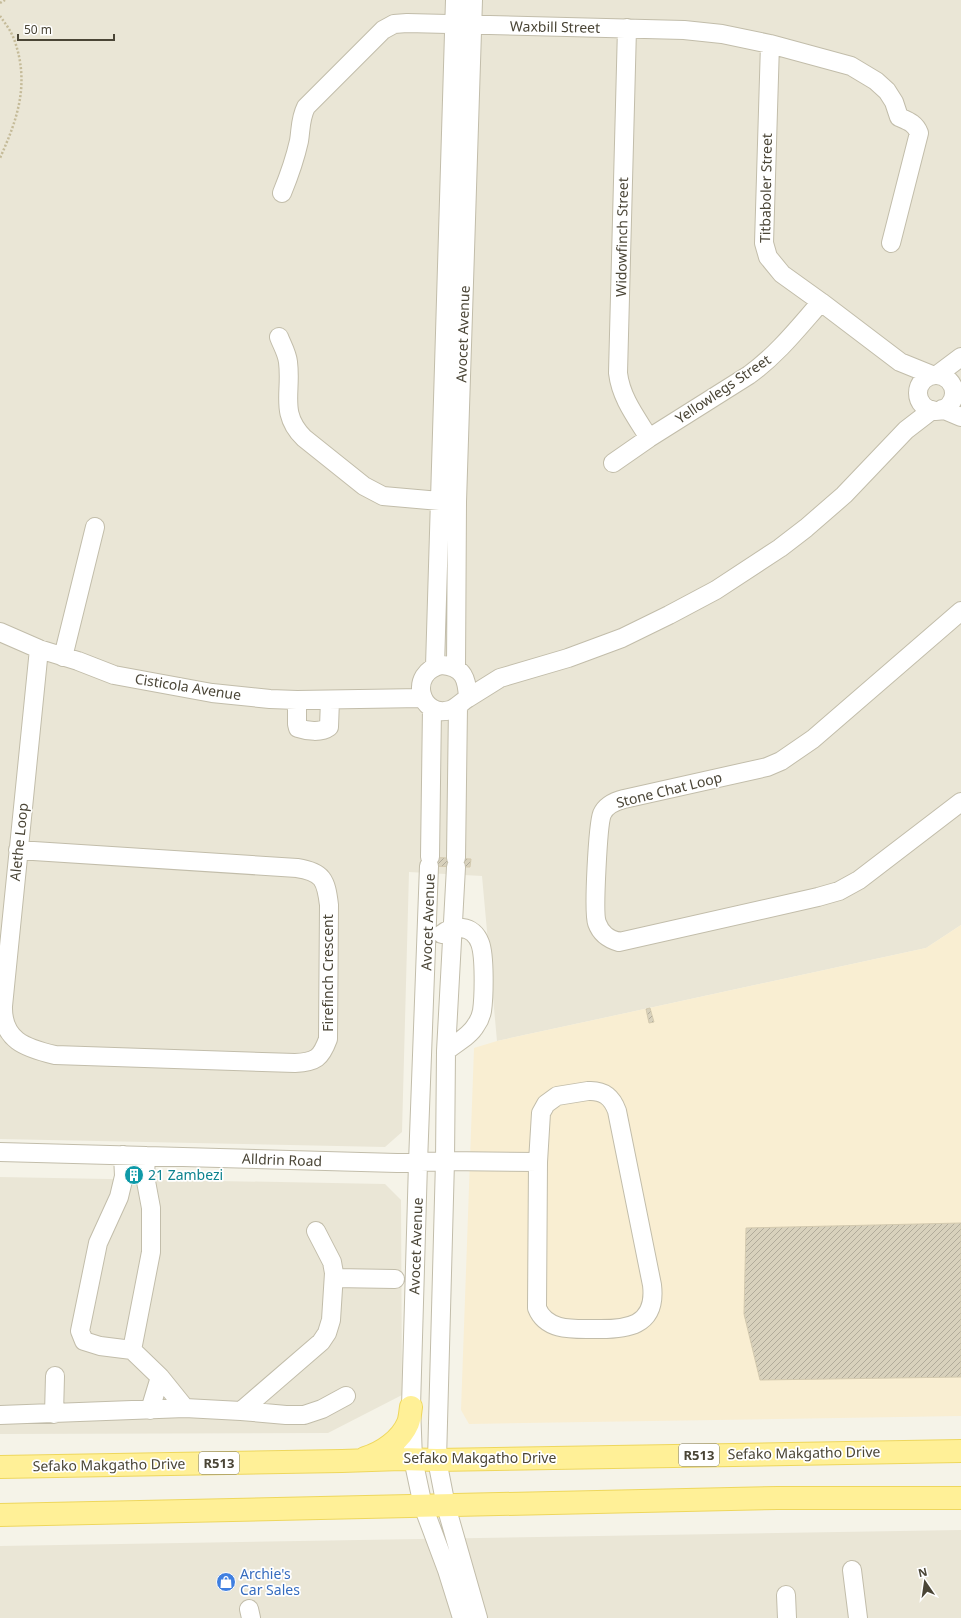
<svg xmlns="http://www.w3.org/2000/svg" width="961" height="1618" viewBox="0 0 961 1618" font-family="'Noto Sans',sans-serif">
<defs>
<pattern id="building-hatch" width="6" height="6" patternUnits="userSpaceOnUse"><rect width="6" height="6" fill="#d8d1bc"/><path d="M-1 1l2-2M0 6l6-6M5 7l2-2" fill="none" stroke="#b1ab9a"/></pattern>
</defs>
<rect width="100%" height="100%" fill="#f5f3e8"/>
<path fill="#eae6d6" d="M 0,0 L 961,0 L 961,925 L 926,948 L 497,1041 L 482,876 L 409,872 L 402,1132 L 385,1147 L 0,1139 Z
M 0,1177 L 385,1184 L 401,1200 L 402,1395 L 328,1433 L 0,1434 Z
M 961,1530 L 961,1618 L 0,1618 L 0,1546 Z"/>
<path fill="#f9eed2" d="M 961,925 L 961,1416 L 469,1424 L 461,1410 L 474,1048 L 497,1041 L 926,948 Z"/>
<path fill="url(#building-hatch)" stroke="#d4caaf" d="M 424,857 L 471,859 L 470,867 L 424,866 Z
M 650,1008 L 654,1022 L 649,1023 L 646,1009 Z
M 129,1171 L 139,1171 L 139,1179 L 129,1179 Z
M 961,1223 L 961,1377 L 760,1380 L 744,1314 L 746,1228 Z"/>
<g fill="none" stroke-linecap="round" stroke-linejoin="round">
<g stroke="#c2bdaa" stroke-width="20">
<path id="minor" d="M 627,28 L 618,373 C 621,398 636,417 649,438
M 770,44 L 764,243 L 768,257 L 782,274 L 821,302 L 900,362 L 932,375
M 282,193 C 289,176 295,159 299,141 C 301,129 300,119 306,107 L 383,30 L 394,24 L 407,23 L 684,30 L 722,34 L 770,44 L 851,66 L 876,81 L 887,91 L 894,102 L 899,117 C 908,121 915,123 919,133 L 891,243
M 279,337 C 282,345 287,353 288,362 C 292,393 279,413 304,438 L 364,486 L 383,496 L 451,502
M 937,375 L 961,357
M918 393a18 18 0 1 1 36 0a18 18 0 1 1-36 0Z
M 942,409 L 961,417
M 613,463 L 649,438 L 749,375 C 778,354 798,328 821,302
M 961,611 L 813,739 L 781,761 L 767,767 L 624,799 C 616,801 606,805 602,814 C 598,824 593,913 597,923 C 601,934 608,939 619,942 L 818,897 L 839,891 L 859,880 L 961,802
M 0,632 L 39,649 L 78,661 L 114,675 L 212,693 L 270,699 L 297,700 L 422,698
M 63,657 L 95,527
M 442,665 C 464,667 467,679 468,698 C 461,702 457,708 450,710 C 420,719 407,672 442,665 Z
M 435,666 L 455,0
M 456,668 L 457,502 L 473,0
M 468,698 L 500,678 L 568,658 L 622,638 L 669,615 L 716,590 L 780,548 L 806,528 L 844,495 L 906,430 L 932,410
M 297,700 L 297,724 L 298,728 C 307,731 321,733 329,727 L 330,700
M 18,850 L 297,868 C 323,872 326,880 329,905 L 328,1039 C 321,1058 316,1062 295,1063 L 55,1055 C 25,1048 2,1040 3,1006 L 39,649
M 430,857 L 432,708
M 456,858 L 458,706
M 429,866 L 418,1163 L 411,1407 L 413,1459 L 423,1506 L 447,1570 L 462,1618
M 456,867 L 446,1051 L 445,1161 L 437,1460 L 446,1506 L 478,1618
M 442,934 C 448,929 454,927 462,928 C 471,929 477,935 480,943 C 485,956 484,997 482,1011 C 481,1016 479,1021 476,1025 C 470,1036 456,1043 446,1051
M 588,1091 C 603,1090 612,1097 617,1111 L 652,1285 C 657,1327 626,1330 593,1329 C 573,1329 546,1331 537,1308 L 538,1162 L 541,1113 L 546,1104 L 557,1096 Z
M 0,1152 L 397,1163 L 445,1161 L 538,1162
M 123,1155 L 124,1176 L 119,1197 L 98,1243 L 80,1331 L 84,1341 L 100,1346 L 132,1350 L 160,1377 L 185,1408
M 334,1278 L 395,1279
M 132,1350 L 151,1252 L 151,1208 L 145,1176 L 146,1156
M 150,1410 L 160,1377
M 241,1411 L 321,1342 L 327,1333 L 331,1320 L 334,1273 L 332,1262 L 316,1231
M 54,1414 L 55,1376
M 0,1415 L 185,1408 L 241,1411 L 286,1415 L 304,1415 L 322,1409 L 346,1396
M 852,1570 L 858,1618
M 786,1595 L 787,1618
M 249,1609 L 251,1618"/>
</g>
<g stroke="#eed75d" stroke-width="24">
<path id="major" d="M 365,1458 C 382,1453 401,1440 408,1423 C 410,1418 410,1413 411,1407
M 0,1467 L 342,1461 L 401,1459 L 437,1460 L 961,1451
M 0,1515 L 778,1498 L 961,1498"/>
</g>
<path stroke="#c5bb99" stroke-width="2.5" stroke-dasharray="2 2" stroke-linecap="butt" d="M 0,3 L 5,0
M 0,16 C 5,23 11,31 14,39 C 30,83 18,118 0,158"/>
<use href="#minor" stroke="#fff" stroke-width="18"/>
<use href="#major" stroke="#fff097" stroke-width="22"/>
</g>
<defs>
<g id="building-disc" transform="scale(1)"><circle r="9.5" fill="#0f9aa8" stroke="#fff"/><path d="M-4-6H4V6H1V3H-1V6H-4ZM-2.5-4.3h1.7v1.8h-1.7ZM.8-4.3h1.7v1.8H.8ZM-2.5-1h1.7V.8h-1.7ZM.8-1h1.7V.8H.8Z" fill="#fff"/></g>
<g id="shop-disc" transform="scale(1)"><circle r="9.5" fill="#3f7fe0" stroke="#fff"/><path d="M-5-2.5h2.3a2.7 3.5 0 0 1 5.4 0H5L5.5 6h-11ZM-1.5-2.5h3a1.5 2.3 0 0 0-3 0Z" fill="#fff"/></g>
</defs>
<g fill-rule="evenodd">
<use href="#building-disc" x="134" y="1175"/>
<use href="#shop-disc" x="226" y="1582"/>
</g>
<g text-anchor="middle" stroke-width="3.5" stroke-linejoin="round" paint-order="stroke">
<g fill="#fff" stroke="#807d72" stroke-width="1">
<rect x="679" y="1444" width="40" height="22" rx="3"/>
<rect x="199" y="1452" width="40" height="22" rx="3"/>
</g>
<g font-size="13" font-weight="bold" fill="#4a4536">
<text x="699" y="1460">R513</text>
<text x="219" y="1468">R513</text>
</g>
<g font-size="14" fill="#4a4536" stroke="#fff">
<text transform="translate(555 27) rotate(1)" y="5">Waxbill Street</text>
<text transform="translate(766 188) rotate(-89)" y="5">Titbaboler Street</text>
<text transform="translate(622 237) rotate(-89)" y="5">Widowfinch Street</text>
<text transform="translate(463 334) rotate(-88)" y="5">Avocet Avenue</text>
<text transform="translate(723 389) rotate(-34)" y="5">Yellowlegs Street</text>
<text transform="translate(188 687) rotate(9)" y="5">Cisticola Avenue</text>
<text transform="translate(669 790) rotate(-14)" y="5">Stone Chat Loop</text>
<text transform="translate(19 842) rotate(-84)" y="5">Alethe Loop</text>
<text transform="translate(428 922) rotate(-88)" y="5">Avocet Avenue</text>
<text transform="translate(328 973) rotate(-90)" y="5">Firefinch Crescent</text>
<text transform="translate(282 1160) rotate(2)" y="5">Alldrin Road</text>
<text transform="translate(416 1246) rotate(-88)" y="5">Avocet Avenue</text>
<text transform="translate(804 1453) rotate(-1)" y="5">Sefako Makgatho Drive</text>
<text x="480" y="1463">Sefako Makgatho Drive</text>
<text transform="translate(109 1465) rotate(-1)" y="5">Sefako Makgatho Drive</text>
</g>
<g font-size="14" fill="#0d838f" stroke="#fff" text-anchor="start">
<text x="148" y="1180">21 Zambezi</text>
</g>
<g font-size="14" fill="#366cbe" stroke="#fff" text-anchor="start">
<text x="240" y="1579">Archie's<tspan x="240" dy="16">Car Sales</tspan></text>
</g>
</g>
<g transform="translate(925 1582) rotate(347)" stroke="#ffffff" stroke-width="3" paint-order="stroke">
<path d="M0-3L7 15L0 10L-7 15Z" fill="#4a4536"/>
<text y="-6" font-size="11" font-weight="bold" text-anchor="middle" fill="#4a4536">N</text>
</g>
<path d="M18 34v6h96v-6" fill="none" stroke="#4a4536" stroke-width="2"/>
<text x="24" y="34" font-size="12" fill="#4a4536" stroke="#ffffff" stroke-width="3" paint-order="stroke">50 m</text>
</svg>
